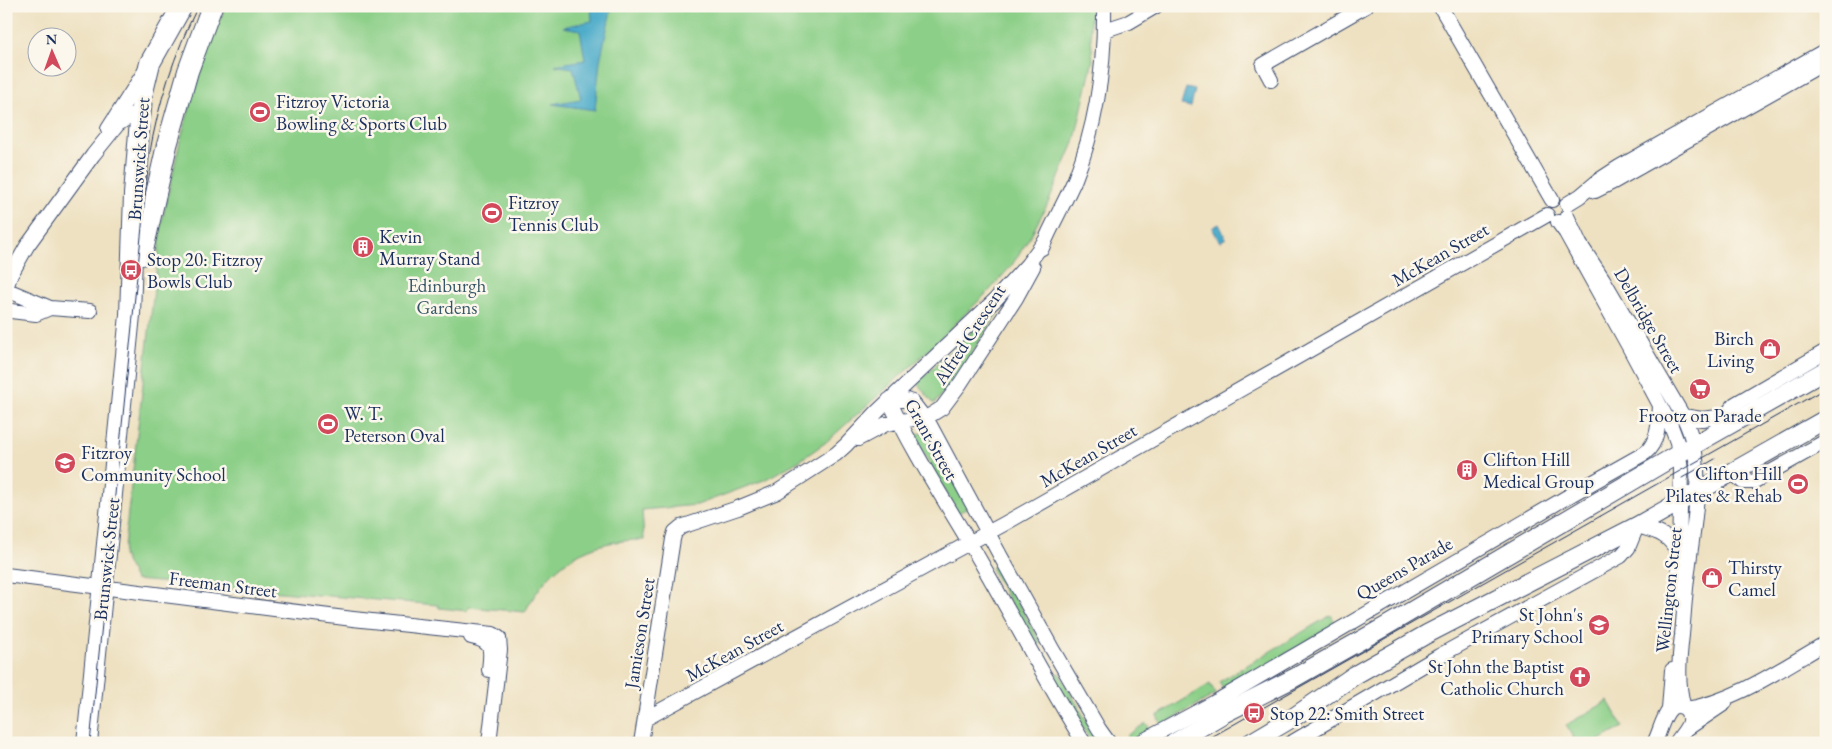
<svg xmlns="http://www.w3.org/2000/svg" width="1832" height="749" viewBox="0 0 1832 749" font-family="'EB Garamond',serif">
<rect width="100%" height="100%" fill="#fbf7ec"/>
<filter id="ink" filterUnits="userSpaceOnUse"><feTurbulence type="fractalNoise" baseFrequency=".02" numOctaves="2"/><feDisplacementMap in="SourceGraphic" scale="10" xChannelSelector="R" yChannelSelector="G"/><feConvolveMatrix kernelMatrix="1 2 1 2 8 2 1 2 1" color-interpolation-filters="sRGB"/></filter>
<filter id="wash" filterUnits="userSpaceOnUse"><feTurbulence type="fractalNoise" baseFrequency=".0096" numOctaves="4" result="noise"/><feDisplacementMap in="SourceGraphic" scale="20" xChannelSelector="R" yChannelSelector="G"/><feGaussianBlur stdDeviation="1.12" result="paint"/><feColorMatrix in="noise" values="0 0 0 0 0 0 0 0 0 0 0 0 0 0 0 0 0 1.4 0 .05"/><feComposite in="paint" operator="in"/></filter>
<g filter="url(#wash)">
<rect width="100%" height="100%" fill="#eee1c1"/>
<path fill="#8ccf88" stroke="#547f73" d="M 226,6 L 1091,6 L 1090,25 L 1093,60 L 1074,143 L 1048,203 L 1030,237 L 1012,265 L 990,290 L 917,361 L 825,443 L 799,461 L 764,480 L 697,505 L 642,510 L 644,540 C 588,539 550,563 525,612 L 468,607 L 467,611 L 439,608 L 438,605 L 135,580 L 123,555 L 162,221 L 180,141 L 197,83 L 211,40 Z
M 1004,301 L 1004,303 L 957,376 L 934,404 L 917,383 Z
M 926,433 L 968,508 L 958,513 L 913,434 Z
M 994,566 L 998,567 L 1041,643 L 1035,648 L 991,568 Z
M 1331,615 L 1336,624 L 1224,691 L 1219,682 Z
M 1059,673 L 1097,739 L 1091,742 L 1053,676 Z
M 1210,684 L 1216,694 L 1162,725 L 1157,716 Z
M 1608,701 L 1623,727 L 1595,743 L 1576,743 L 1566,725 Z
M 1146,723 L 1151,731 L 1130,743 L 1126,736 Z"/>
<path fill="#4aaac9" stroke="#326c94" d="M 591,6 L 612,6 L 600,61 L 595,110 L 552,104 L 581,99 L 573,68 L 555,65 L 585,60 L 580,30 L 563,27 L 592,21 Z
M 1186,88 L 1195,90 L 1191,107 L 1181,105 Z
M 1219,224 L 1226,238 L 1220,242 L 1212,228 Z"/>
</g>
<g filter="url(#ink)">
<g fill="none" stroke-linecap="round" stroke-linejoin="round">
<g stroke="#3b4a6d" stroke-width="16">
<path id="minor" d="M 1440,6 L 1552,200
M 1105,30 L 1129,22 L 1156,6
M 1271,80 L 1263,65 L 1366,6
M 108,129 L 145,71
M 1595,191 L 1615,181 L 1826,62
M 1567,204 L 1580,196 L 1599,180 L 1619,167 L 1826,50
M 1567,216 L 1580,244 L 1603,279 L 1683,416 C 1708,465 1694,519 1688,571 C 1685,592 1684,614 1682,635 C 1679,660 1677,684 1684,708
M 1558,222 L 1566,233 L 1629,347 L 1671,426 L 1677,442 L 1681,470 L 1678,589
M 1042,248 C 1052,224 1065,202 1075,179 C 1097,124 1105,65 1104,6
M 6,289 L 10,276 L 27,246 L 93,155 L 118,124 L 140,110
M 7,290 L 50,308 L 90,311
M 11,311 L 36,314 L 50,308
M 1683,416 L 1702,419 L 1726,416
M 1722,429 L 1727,414 L 1735,404 L 1826,351
M 858,439 L 886,424 L 929,416 L 942,408 L 960,384 L 1016,298 L 1033,267
M 1733,472 L 1743,482 L 1753,482 L 1826,441
M 6,575 L 353,619 L 493,634 L 499,638 L 500,650 L 489,743
M 471,637 C 494,642 491,650 489,670
M 1669,709 L 1672,670
M 1686,709 C 1734,702 1784,667 1826,643
M 645,719 L 1004,524 L 1547,215
M 1685,730 L 1725,703
M 641,743 L 673,539 L 675,532 L 681,527 L 738,508 L 777,492 L 836,454 L 846,445 L 878,411 L 996,299 L 1027,265 L 1045,241
M 1084,743 C 1045,680 1012,615 975,552 C 946,502 913,453 889,400 L 906,400 L 912,402 L 930,425 L 1001,557 L 1051,647 L 1099,729 L 1109,743
M 1139,743 L 1217,701 L 1574,493 L 1645,453 C 1658,443 1659,422 1660,406
M 1291,743 L 1439,656 L 1621,556 L 1628,548 L 1637,526 C 1657,532 1668,533 1678,553
M 1654,743 C 1662,730 1665,696 1686,709 C 1695,723 1683,731 1676,743"/>
</g>
<g stroke="#3b4a6d" stroke-width="20">
<path id="major" d="M 1174,743 L 1223,714 L 1294,678 L 1386,626 L 1680,453 L 1826,370
M 1250,743 L 1294,717 L 1355,675 L 1427,634 L 1637,526 L 1826,419"/>
</g>
<g stroke="#3b4a6d" stroke-width="22">
<path id="highway" d="M 142,255 L 167,145 L 188,71 L 212,6
M 87,743 L 130,315 L 134,194 L 142,96 L 150,63 L 182,6"/>
</g>
<use href="#minor" stroke="#fff" stroke-width="14"/>
<use href="#major" stroke="#fff" stroke-width="18"/>
<use href="#highway" stroke="#fff" stroke-width="20"/>
<path stroke="#1b2f5e" stroke-width="1" d="M 1682,478 L 1715,459
M 90,743 L 149,157 C 158,104 174,54 198,6
M 1201,743 L 1826,388"/>
</g>
</g>
<defs>
<g id="stadium-disc" transform="scale(1.125)"><circle r="9.5" fill="#d1495b" stroke="#fbf7ec"/><path d="M0-5a6.5 5 0 1 0 0 10a6.5 5 0 1 0 0-10ZM-3.5-1.8h7v3.6h-7Z" fill="#fff"/></g>
<g id="building-disc" transform="scale(1.125)"><circle r="9.5" fill="#d1495b" stroke="#fbf7ec"/><path d="M-4-6H4V6H1V3H-1V6H-4ZM-2.5-4.3h1.7v1.8h-1.7ZM.8-4.3h1.7v1.8H.8ZM-2.5-1h1.7V.8h-1.7ZM.8-1h1.7V.8H.8Z" fill="#fff"/></g>
<g id="bus-disc" transform="scale(1.125)"><circle r="9.5" fill="#d1495b" stroke="#fbf7ec"/><path d="M-5-6H5V4H4V6H2V4H-2V6H-4V4H-5ZM-3.5-4V0h7V-4ZM-3.5 1.2v1.5H-2V1.2ZM2 1.2v1.5H3.5V1.2Z" fill="#fff"/></g>
<g id="shop-disc" transform="scale(1.125)"><circle r="9.5" fill="#d1495b" stroke="#fbf7ec"/><path d="M-5-2.5h2.3a2.7 3.5 0 0 1 5.4 0H5L5.5 6h-11ZM-1.5-2.5h3a1.5 2.3 0 0 0-3 0Z" fill="#fff"/></g>
<g id="supermarket-disc" transform="scale(1.125)"><circle r="9.5" fill="#d1495b" stroke="#fbf7ec"/><path d="M-6-5.5h2.5l.6 2H6L4.5 2H-2.5L-4.4-4H-6ZM-1.5 3.2a1.3 1.3 0 1 0 .1 0ZM3 3.2a1.3 1.3 0 1 0 .1 0Z" fill="#fff"/></g>
<g id="school-disc" transform="scale(1.125)"><circle r="9.5" fill="#d1495b" stroke="#fbf7ec"/><path d="M0-5L7-2L0 1L-7-2ZM-4 1L0 2.5L4 1V4Q0 6-4 4Z" fill="#fff"/></g>
<g id="church-disc" transform="scale(1.125)"><circle r="9.5" fill="#d1495b" stroke="#fbf7ec"/><path d="M-1.2-6h2.4v3.5h3.3v2.4h-3.3V6h-2.4V-.1h-3.3v-2.4h3.3Z" fill="#fff"/></g>
</defs>
<g fill-rule="evenodd">
<use href="#stadium-disc" x="260" y="112"/>
<use href="#stadium-disc" x="492" y="213"/>
<use href="#building-disc" x="363" y="247"/>
<use href="#bus-disc" x="131" y="270"/>
<use href="#shop-disc" x="1770" y="349"/>
<use href="#supermarket-disc" x="1700" y="389"/>
<use href="#stadium-disc" x="328" y="424"/>
<use href="#school-disc" x="65" y="463"/>
<use href="#building-disc" x="1467" y="470"/>
<use href="#stadium-disc" x="1798" y="484"/>
<use href="#shop-disc" x="1712" y="578"/>
<use href="#school-disc" x="1599" y="625"/>
<use href="#church-disc" x="1580" y="677"/>
<use href="#bus-disc" x="1254" y="713"/>
</g>
<g text-anchor="middle" stroke-width="5" stroke-linejoin="round" paint-order="stroke">
<g font-size="19" fill="#1b2f5e" stroke="#fbf7ec" text-anchor="start">
<text x="276" y="108">Fitzroy Victoria<tspan x="276" dy="22">Bowling &amp; Sports Club</tspan></text>
<text x="508" y="209">Fitzroy<tspan x="508" dy="22">Tennis Club</tspan></text>
<text x="379" y="243">Kevin<tspan x="379" dy="22">Murray Stand</tspan></text>
<text x="147" y="266">Stop 20: Fitzroy<tspan x="147" dy="22">Bowls Club</tspan></text>
<text x="1754" y="345" text-anchor="end">Birch<tspan x="1754" dy="22">Living</tspan></text>
<text x="344" y="420">W. T.<tspan x="344" dy="22">Peterson Oval</tspan></text>
<text x="1700" y="422" text-anchor="middle">Frootz on Parade</text>
<text x="81" y="459">Fitzroy<tspan x="81" dy="22">Community School</tspan></text>
<text x="1483" y="466">Clifton Hill<tspan x="1483" dy="22">Medical Group</tspan></text>
<text x="1782" y="480" text-anchor="end">Clifton Hill<tspan x="1782" dy="22">Pilates &amp; Rehab</tspan></text>
<text x="1728" y="574">Thirsty<tspan x="1728" dy="22">Camel</tspan></text>
<text x="1583" y="621" text-anchor="end">St John's<tspan x="1583" dy="22">Primary School</tspan></text>
<text x="1564" y="673" text-anchor="end">St John the Baptist<tspan x="1564" dy="22">Catholic Church</tspan></text>
<text x="1270" y="720">Stop 22: Smith Street</text>
</g>
<g font-size="19" fill="#1b2f5e" stroke="#fbf7ec">
<text transform="translate(138 159) rotate(-86)" y="7">Brunswick Street</text>
<text transform="translate(1440 254) rotate(-30)" y="7">McKean Street</text>
<text transform="translate(1649 320) rotate(60)" y="7">Delbridge Street</text>
<text transform="translate(969 334) rotate(-57)" y="7">Alfred Crescent</text>
<text transform="translate(932 439) rotate(61)" y="7">Grant Street</text>
<text transform="translate(1088 455) rotate(-30)" y="7">McKean Street</text>
<text transform="translate(106 559) rotate(-84)" y="7">Brunswick Street</text>
<text transform="translate(1404 568) rotate(-30)" y="7">Queens Parade</text>
<text transform="translate(223 584) rotate(7)" y="7">Freeman Street</text>
<text transform="translate(1668 590) rotate(-84)" y="7">Wellington Street</text>
<text transform="translate(639 633) rotate(-81)" y="7">Jamieson Street</text>
<text transform="translate(734 650) rotate(-29)" y="7">McKean Street</text>
</g>
<g font-size="19" fill="#375768" stroke="#fbf7ec">
<text x="447" y="292">Edinburgh<tspan x="447" dy="22">Gardens</tspan></text>
</g>
</g>
<rect width="1832" height="749" fill="none" stroke="#fbf7ec" stroke-width="25"/>
<g transform="translate(52 52) rotate(358)"><circle r="24" fill="#fbf7ec" stroke="#a1a7b3"/>
<path d="M0-4L9 19L0 12L-9 19Z" fill="#d1495b"/>
<text y="-8" font-size="14" font-weight="bold" text-anchor="middle" fill="#1b2f5e">N</text>
</g>
</svg>
